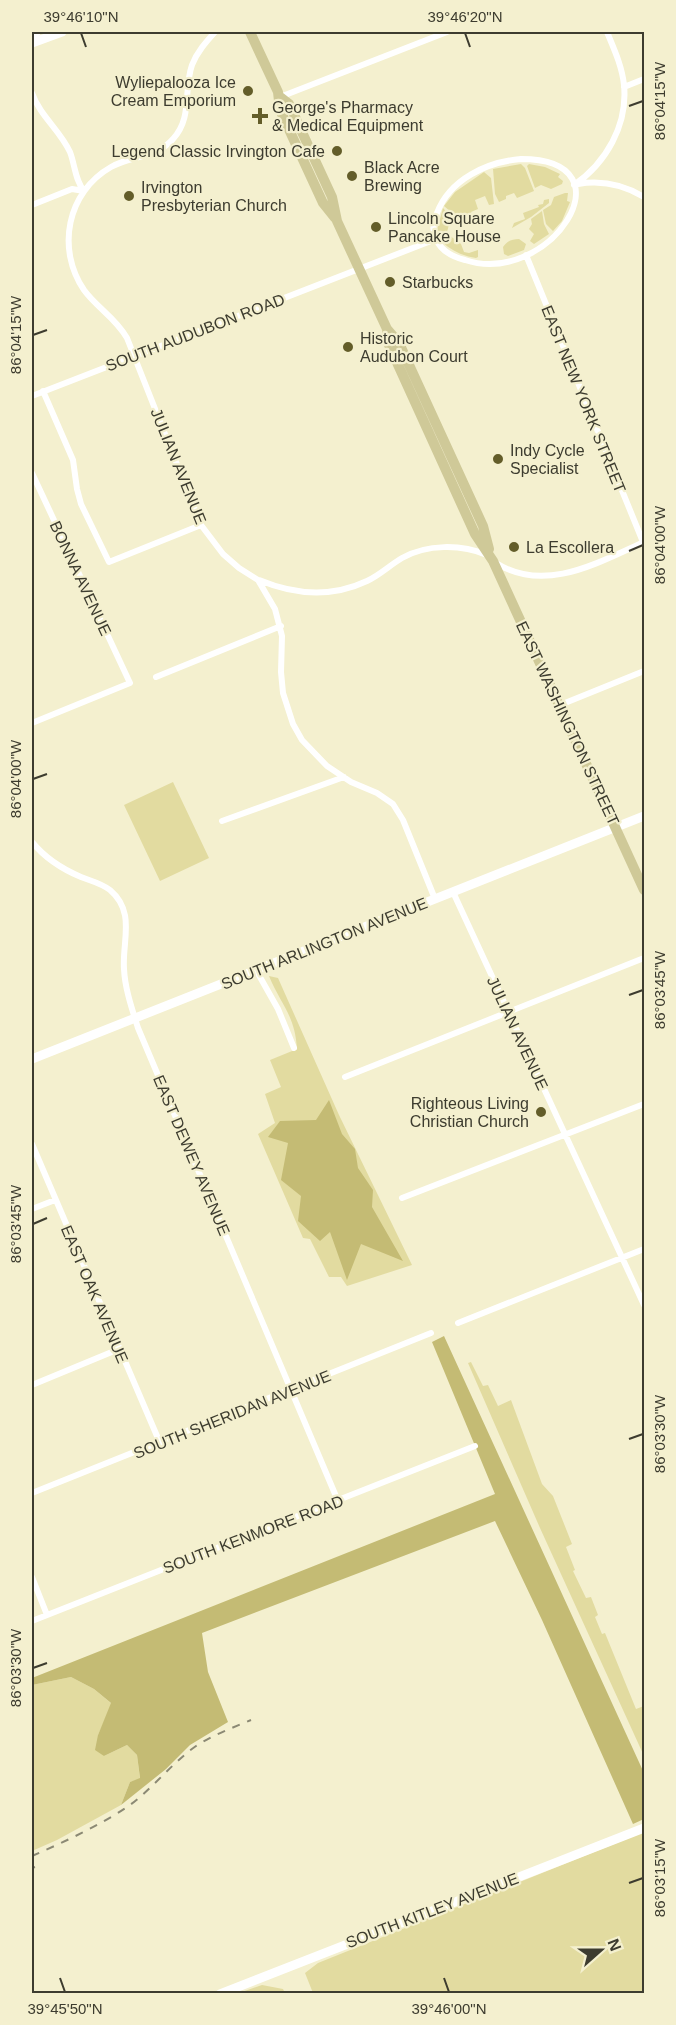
<svg xmlns="http://www.w3.org/2000/svg" width="676" height="2025" viewBox="0 0 676 2025" font-family="Arial,sans-serif">
<rect width="100%" height="100%" fill="#f4f0cf"/>
<path fill="#e2dba0" d="M 521,164 L 525,168 L 534,191 L 517,198 L 514,193 L 506,196 L 506,199 L 499,202 L 495,194 L 493,169 Z
M 529,164 L 545,167 L 560,174 L 558,177 L 563,181 L 562,184 L 551,189 L 541,185 L 535,188 L 527,166 Z
M 484,172 L 491,178 L 494,204 L 489,205 L 485,196 L 475,200 L 478,209 L 471,212 L 472,215 L 455,220 L 451,212 L 444,206 L 455,192 Z
M 565,193 L 568,193 L 567,201 L 570,202 L 562,221 L 553,231 L 546,224 L 543,210 L 551,205 L 554,197 Z
M 549,199 L 549,203 L 531,217 L 512,228 L 514,223 L 525,219 L 523,213 L 539,207 L 538,205 L 543,204 L 544,200 Z
M 443,208 L 451,217 L 447,232 L 443,233 L 437,230 Z
M 542,211 L 544,224 L 549,234 L 534,244 L 530,241 L 534,234 L 529,229 L 532,224 L 531,219 Z
M 449,235 L 461,244 L 464,252 L 469,253 L 478,250 L 478,257 L 476,258 C 463,256 452,251 442,242 L 444,236 Z
M 519,239 L 526,244 L 524,250 L 508,256 L 504,254 L 503,247 C 507,241 512,239 519,239 Z
M 173,782 L 209,858 L 160,881 L 124,805 Z
M 269,976 L 278,978 L 339,1115 L 412,1265 L 347,1286 L 341,1277 L 329,1277 L 310,1239 L 303,1238 L 258,1134 L 275,1123 L 265,1094 L 281,1087 L 270,1060 L 297,1049 C 295,1015 281,1005 269,976 Z
M 471,1362 L 483,1386 L 488,1385 L 498,1406 L 511,1400 L 542,1484 L 553,1496 L 572,1544 L 566,1547 L 575,1570 L 573,1571 L 586,1598 L 591,1597 L 598,1615 L 595,1617 L 602,1634 L 605,1633 L 636,1709 L 644,1706 L 644,1756 L 540,1528 L 468,1363 Z
M 71,1677 L 94,1689 L 112,1704 L 98,1735 L 104,1756 L 127,1745 L 137,1755 L 140,1779 L 130,1782 L 121,1805 L 57,1840 L 32,1851 L 32,1685 Z
M 644,1832 L 644,1993 L 313,1993 L 305,1973 L 318,1963 Z
M 262,1985 L 283,1989 L 285,1993 L 239,1993 Z"/>
<path fill="#c4bb74" d="M 329,1100 L 342,1134 L 355,1149 L 358,1168 L 373,1190 L 372,1207 L 403,1261 L 361,1244 L 347,1280 L 330,1232 L 320,1241 L 298,1221 L 301,1196 L 281,1180 L 288,1143 L 268,1137 L 280,1121 L 316,1120 Z
M 444,1336 L 644,1773 L 644,1819 L 633,1824 L 542,1620 L 495,1521 L 202,1633 L 208,1672 L 228,1722 L 190,1745 L 166,1769 L 121,1805 L 130,1782 L 140,1778 L 137,1755 L 127,1745 L 104,1756 L 95,1750 L 98,1735 L 111,1703 L 94,1689 L 71,1677 L 32,1685 L 32,1678 L 495,1494 L 432,1342 Z"/>
<g fill="none" stroke-linecap="round" stroke-linejoin="round">
<path stroke="#fff" stroke-width="6" d="M 215,32 C 206,42 197,52 192,65 C 183,91 193,117 173,139 C 157,158 132,155 111,167 C 67,192 56,249 84,290 C 97,308 115,317 127,338 L 201,525 L 223,554 L 239,568 L 258,580 L 275,609 L 282,636 L 281,672 L 283,693 L 293,724 L 302,740 L 327,766 L 351,782 L 377,793 L 393,804 L 403,820 L 435,899
M 32,43 L 38,32
M 624,87 L 644,79
M 32,93 C 40,116 60,130 70,152 C 75,165 75,180 84,191
M 280,97 L 447,32
M 521,159 C 635,159 549,288 465,260 C 453,257 441,251 436,239 C 432,231 433,222 437,213 C 450,179 487,162 521,159 Z
M 578,184 C 601,180 624,185 644,197
M 574,185 C 606,163 628,125 624,85 C 622,66 614,49 607,32
M 32,205 L 72,189 L 84,191
M 526,255 L 643,542
M 43,391 L 73,460 L 77,489 L 81,504 L 109,562 L 201,525
M 32,396 L 436,239
M 32,473 L 130,683 L 32,723
M 496,563 C 545,594 599,562 644,542
M 259,580 C 295,595 331,598 367,581 C 380,575 390,565 402,558 C 427,544 461,544 487,555
M 156,677 L 281,626
M 560,705 L 644,671
M 222,821 L 344,777
M 32,842 C 45,858 62,869 81,877 C 91,881 101,883 110,890 C 136,912 122,941 124,969 C 125,989 132,1009 138,1028 L 338,1501
M 453,892 L 644,1305
M 256,970 L 278,1009 L 294,1048
M 345,1077 L 644,958
M 32,1144 L 160,1443
M 402,1198 L 644,1104
M 32,1209 L 55,1200
M 458,1323 L 644,1249
M 32,1385 L 119,1349
M 32,1493 L 431,1333
M 32,1577 L 47,1615
M 32,1621 L 475,1446"/>
<path stroke="#fff" stroke-width="9" d="M 32,43 L 62,32
M 32,1059 L 644,816
M 220,1994 L 644,1828"/>
<path stroke="#cfc998" stroke-width="10" d="M 250,32 L 278,92 L 280,110 L 323,203 L 335,218
M 280,97 L 289,104 L 332,197 L 337,221 L 387,329 L 399,343 L 483,526 L 489,549
M 387,329 L 389,345 L 475,534 L 493,561 L 644,890"/>
<path stroke="#8b8974" stroke-width="2" stroke-dasharray="8 8" stroke-linecap="butt" d="M 32,1856 C 64,1842 101,1825 130,1805 C 154,1787 172,1763 196,1746 C 213,1735 232,1728 251,1720
M 32,1868 L 35,1867"/>
</g>
<path fill="none" stroke="#3d3c2f" stroke-width="2" d="M 81,33 L 86,47M 465,33 L 470,47M 629,106 L 643,101M 33,335 L 47,330M 629,551 L 643,545M 33,779 L 47,774M 629,995 L 643,990M 33,1224 L 47,1218M 629,1439 L 643,1434M 33,1668 L 47,1663M 629,1883 L 643,1878M 60,1978 L 65,1992M 444,1978 L 449,1992"/>
<g fill="#635d29" stroke="#f4f0cf" stroke-width="2">
<circle cx="248" cy="91" r="6"/>
<path d="M257 107h6v6h6v6h-6v6h-6v-6h-6v-6h6z"/>
<circle cx="337" cy="151" r="6"/>
<circle cx="352" cy="176" r="6"/>
<circle cx="129" cy="196" r="6"/>
<circle cx="376" cy="227" r="6"/>
<circle cx="390" cy="282" r="6"/>
<circle cx="348" cy="347" r="6"/>
<circle cx="498" cy="459" r="6"/>
<circle cx="514" cy="547" r="6"/>
<circle cx="541" cy="1112" r="6"/>
</g>
<g text-anchor="middle" stroke-width="4.5" stroke-linejoin="round" paint-order="stroke">
<g font-size="16" fill="#3d3c2f" stroke="#f4f0cf" text-anchor="start">
<text x="236" y="88" text-anchor="end">Wyliepalooza Ice<tspan x="236" dy="18">Cream Emporium</tspan></text>
<text x="272" y="113">George's Pharmacy<tspan x="272" dy="18">&amp; Medical Equipment</tspan></text>
<text x="325" y="157" text-anchor="end">Legend Classic Irvington Cafe</text>
<text x="364" y="173">Black Acre<tspan x="364" dy="18">Brewing</tspan></text>
<text x="141" y="193">Irvington<tspan x="141" dy="18">Presbyterian Church</tspan></text>
<text x="388" y="224">Lincoln Square<tspan x="388" dy="18">Pancake House</tspan></text>
<text x="402" y="288">Starbucks</text>
<text x="360" y="344">Historic<tspan x="360" dy="18">Audubon Court</tspan></text>
<text x="510" y="456">Indy Cycle<tspan x="510" dy="18">Specialist</tspan></text>
<text x="526" y="553">La Escollera</text>
<text x="529" y="1109" text-anchor="end">Righteous Living<tspan x="529" dy="18">Christian Church</tspan></text>
</g>
<g font-size="16" fill="#3d3c2f" stroke="#f4f0cf">
<text transform="translate(195 332) rotate(-21)" y="6">SOUTH AUDUBON ROAD</text>
<text transform="translate(584 399) rotate(68)" y="6">EAST NEW YORK STREET</text>
<text transform="translate(179 466) rotate(68)" y="6">JULIAN AVENUE</text>
<text transform="translate(81 578) rotate(65)" y="6">BONNA AVENUE</text>
<text transform="translate(568 723) rotate(65)" y="6">EAST WASHINGTON STREET</text>
<text transform="translate(324 943) rotate(-22)" y="6">SOUTH ARLINGTON AVENUE</text>
<text transform="translate(518 1033) rotate(65)" y="6">JULIAN AVENUE</text>
<text transform="translate(192 1155) rotate(67)" y="6">EAST DEWEY AVENUE</text>
<text transform="translate(95 1294) rotate(67)" y="6">EAST OAK AVENUE</text>
<text transform="translate(232 1414) rotate(-22)" y="6">SOUTH SHERIDAN AVENUE</text>
<text transform="translate(253 1534) rotate(-21)" y="6">SOUTH KENMORE ROAD</text>
<text transform="translate(432 1910) rotate(-21)" y="6">SOUTH KITLEY AVENUE</text>
</g>
</g>
<rect width="676" height="2025" fill="none" stroke="#f4f0cf" stroke-width="66"/>
<g transform="translate(601 1950) rotate(69)" stroke="#f4f0cf" stroke-width="4.5" paint-order="stroke">
<path d="M0-4.5L10 22L0 15L-10 22Z" fill="#3d3c2f"/>
<text y="-9" font-size="16" font-weight="bold" text-anchor="middle" fill="#3d3c2f">N</text>
</g>
<rect x="33" y="33" width="610" height="1959" fill="none" stroke="#3d3c2f" stroke-width="2"/>
<g font-size="15" text-anchor="middle" fill="#3d3c2f">
<text x="81" y="22">39°46'10"N</text>
<text x="465" y="22">39°46'20"N</text>
<text transform="translate(660 101) rotate(-90)" y="5">86°04'15"W</text>
<text transform="translate(16 335) rotate(-90)" y="5">86°04'15"W</text>
<text transform="translate(660 545) rotate(-90)" y="5">86°04'00"W</text>
<text transform="translate(16 779) rotate(-90)" y="5">86°04'00"W</text>
<text transform="translate(660 990) rotate(-90)" y="5">86°03'45"W</text>
<text transform="translate(16 1224) rotate(-90)" y="5">86°03'45"W</text>
<text transform="translate(660 1434) rotate(-90)" y="5">86°03'30"W</text>
<text transform="translate(16 1668) rotate(-90)" y="5">86°03'30"W</text>
<text transform="translate(660 1878) rotate(-90)" y="5">86°03'15"W</text>
<text x="65" y="2014">39°45'50"N</text>
<text x="449" y="2014">39°46'00"N</text>
</g>
</svg>
